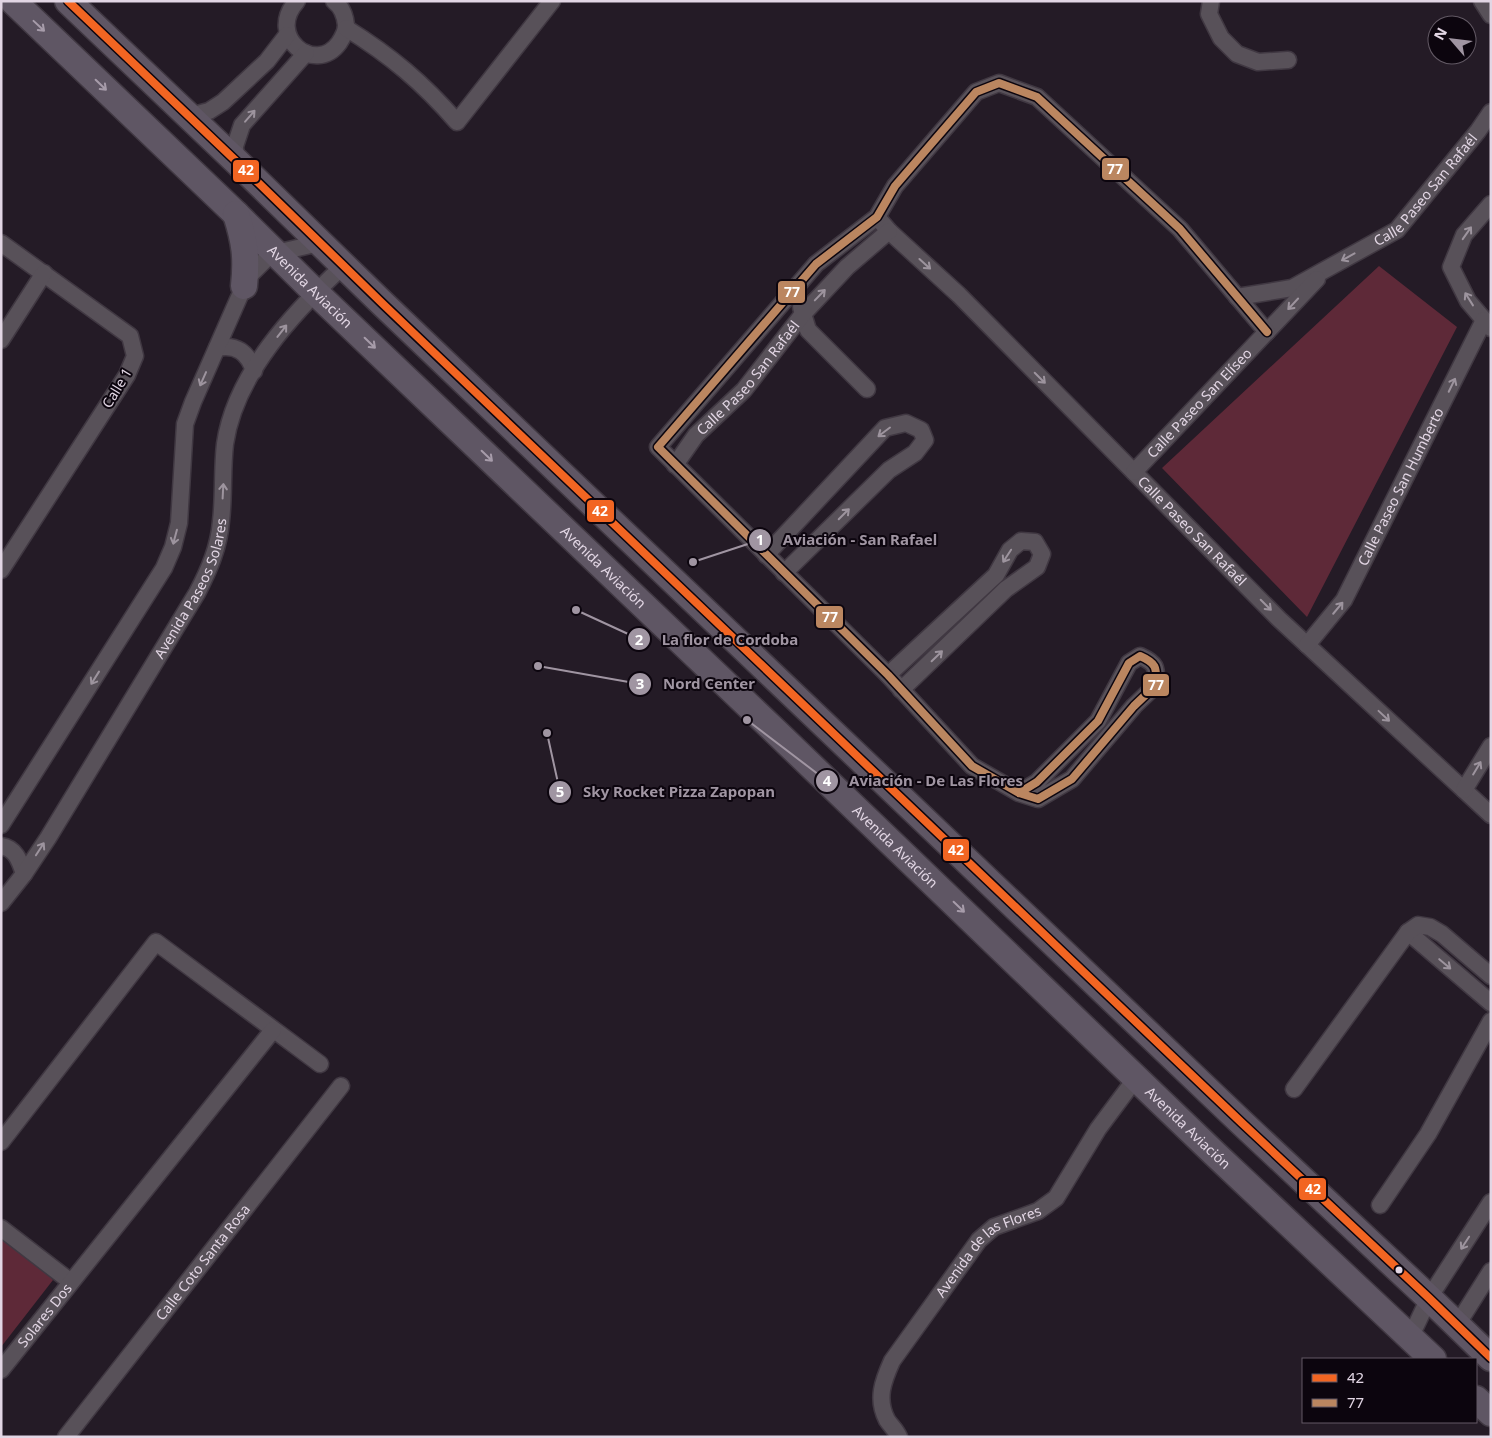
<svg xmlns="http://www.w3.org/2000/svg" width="1492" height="1438" viewBox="0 0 1492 1438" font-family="'Noto Sans',sans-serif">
<rect width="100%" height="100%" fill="#241b26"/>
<path fill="#5e2938" d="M 1379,266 L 1457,327 L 1307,617 L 1162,468 Z
M 1,1233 L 30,1253 L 53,1280 L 1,1347 Z"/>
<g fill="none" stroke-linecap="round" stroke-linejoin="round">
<g stroke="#403842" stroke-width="19">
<g id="street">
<path d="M 297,1 C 265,36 315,76 339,43 C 343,37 346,31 346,25 C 345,15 342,7 334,1"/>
<path d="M 1211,1 L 1209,14 L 1221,38 L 1237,54 L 1258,62 L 1288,60"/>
<path d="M 1482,1 L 1491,15"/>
<path d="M 346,28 C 391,56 422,82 457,122 L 552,1"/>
<path d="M 190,116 L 209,111 L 223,102 L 267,61 L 287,35"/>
<path d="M 236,161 L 235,146 L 242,125 L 306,53"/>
<path d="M 1491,204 L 1464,235 L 1451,267 L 1468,301 L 1491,328"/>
<path id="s1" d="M 877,217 L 889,231 L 959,295 L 1279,619 L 1491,815"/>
<path d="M 1,243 L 130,336 L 135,356 L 127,375 L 1,570"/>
<path id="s2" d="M 1237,297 L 1292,288 L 1397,230 L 1478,131 L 1491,112"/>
<path d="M 801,307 L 808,330 L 867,389"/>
<path d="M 1,340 L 44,273"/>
<path d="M 217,348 C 236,344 248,352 254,371"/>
<path id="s3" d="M 675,465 L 696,435 L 744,390 L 803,314 L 847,267 L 889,231"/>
<path id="s4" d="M 1134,472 L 1317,279"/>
<path d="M 766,555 L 885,428 L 906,423 L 921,430 L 925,440 L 915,453 L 889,470 L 784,573"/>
<path id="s5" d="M 1307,645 L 1344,600 L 1484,320"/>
<path d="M 888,675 L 996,575 L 1010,550 L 1021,541 L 1035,542 L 1042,554 L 1037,567 L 1006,589 L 901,690"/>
<path d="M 1464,790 L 1491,746"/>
<path d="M 1019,793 L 1037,782 L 1098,721 L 1129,663 L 1140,656 C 1156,663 1157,667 1156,685 L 1134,706 L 1072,779 L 1038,799 L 1019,793 L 972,766 L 888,675 L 658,447 L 816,264 L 877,217 L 895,186 L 976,92 L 999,83 L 1037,97 L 1180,229 L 1267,332"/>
<path d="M 1,825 L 164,568 L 173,547 L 179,523 L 185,424 L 193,402 L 244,286 L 250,275 L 266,259 L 276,253 L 319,243"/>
<path d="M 1,846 C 16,848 20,862 24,874"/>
<path id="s6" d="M 1,903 L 24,874 L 48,838 L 197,593 C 209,570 219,547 221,521 C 224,496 222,470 225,444 C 235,374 294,312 343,266"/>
<path d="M 1408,932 L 1491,1003"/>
<path d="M 1294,1089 L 1408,932 L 1418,925 L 1430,927 L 1442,934 L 1491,976"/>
<path d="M 1,1142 L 156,942 L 320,1064"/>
<path d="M 1380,1205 L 1428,1134 L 1491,1021"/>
<path d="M 1,1228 L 71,1282"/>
<path d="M 1457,1325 L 1491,1271"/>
<path d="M 1410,1338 L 1429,1298 L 1491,1202"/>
<path id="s7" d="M 1,1370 L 273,1030"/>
<path id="s8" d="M 66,1437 L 341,1086"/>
<path id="s9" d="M 899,1437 C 896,1430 891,1426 887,1420 C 876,1399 883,1381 892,1361 L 979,1240 L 994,1227 L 1038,1211 L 1056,1198 L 1098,1129 L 1136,1078"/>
</g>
</g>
<g stroke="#403842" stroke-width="29">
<g id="primary">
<path id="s10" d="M 13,1 L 236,214 L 315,292 L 776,732 L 1215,1154 L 1433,1359"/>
<path d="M 68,1 L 236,161 L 383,304 L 1242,1123 L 1429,1298 L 1491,1358"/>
<path d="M 236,214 C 245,242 247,258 244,286"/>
<path d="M 1476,1399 L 1491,1413"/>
</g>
</g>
<use href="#street" stroke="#585159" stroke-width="16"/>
<use href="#primary" stroke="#5f5664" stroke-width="26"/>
<g stroke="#0c050e" stroke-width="11">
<path id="bus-1" d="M 68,1 L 236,161 L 383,304 L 1242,1123 L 1429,1298 L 1491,1358"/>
</g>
<g stroke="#0c050e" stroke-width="11">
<path id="bus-2" d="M 1019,793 L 1037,782 L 1098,721 L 1129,663 L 1140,656 C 1156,663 1157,667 1156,685 L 1134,706 L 1072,779 L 1038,799 L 1019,793 L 972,766 L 888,675 L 658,447 L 816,264 L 877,217 L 895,186 L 976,92 L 999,83 L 1037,97 L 1180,229 L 1267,332"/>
</g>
<use href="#bus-1" stroke="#f26522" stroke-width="8"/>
<use href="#bus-2" stroke="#bb8660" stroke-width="8"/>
</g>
<defs><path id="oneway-shaft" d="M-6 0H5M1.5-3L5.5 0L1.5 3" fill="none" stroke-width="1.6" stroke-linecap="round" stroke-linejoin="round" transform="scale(1.25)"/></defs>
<g stroke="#a79caa">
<use href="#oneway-shaft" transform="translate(39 26) rotate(43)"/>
<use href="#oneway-shaft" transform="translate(101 85) rotate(44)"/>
<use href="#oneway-shaft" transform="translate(370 343) rotate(44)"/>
<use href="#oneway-shaft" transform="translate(487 456) rotate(44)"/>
<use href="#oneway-shaft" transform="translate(959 907) rotate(44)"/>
</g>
<g stroke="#9d949e">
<use href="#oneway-shaft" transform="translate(250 116) rotate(-49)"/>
<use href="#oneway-shaft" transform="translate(1467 233) rotate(-55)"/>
<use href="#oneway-shaft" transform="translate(1348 257) rotate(151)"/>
<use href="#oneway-shaft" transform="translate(925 264) rotate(42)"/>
<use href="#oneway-shaft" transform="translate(820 295) rotate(-46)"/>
<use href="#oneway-shaft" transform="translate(1469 299) rotate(-122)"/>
<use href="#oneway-shaft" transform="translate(1293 304) rotate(133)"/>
<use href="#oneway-shaft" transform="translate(282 331) rotate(-52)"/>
<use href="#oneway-shaft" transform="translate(1040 378) rotate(45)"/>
<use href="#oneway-shaft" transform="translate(203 379) rotate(114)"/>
<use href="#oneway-shaft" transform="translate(1452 385) rotate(-64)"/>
<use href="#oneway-shaft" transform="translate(884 432) rotate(143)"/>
<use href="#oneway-shaft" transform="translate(223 491) rotate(-87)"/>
<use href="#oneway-shaft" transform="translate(844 514) rotate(-45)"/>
<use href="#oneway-shaft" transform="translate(175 537) rotate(105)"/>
<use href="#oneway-shaft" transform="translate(1007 556) rotate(123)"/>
<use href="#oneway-shaft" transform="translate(1266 605) rotate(45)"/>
<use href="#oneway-shaft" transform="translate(1338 608) rotate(-50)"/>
<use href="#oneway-shaft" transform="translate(937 656) rotate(-44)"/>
<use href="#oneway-shaft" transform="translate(95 678) rotate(122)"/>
<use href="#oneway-shaft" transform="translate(1384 716) rotate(43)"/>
<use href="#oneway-shaft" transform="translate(1477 768) rotate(-59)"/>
<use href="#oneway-shaft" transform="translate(40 849) rotate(-57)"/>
<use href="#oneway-shaft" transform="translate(1445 964) rotate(40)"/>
<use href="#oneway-shaft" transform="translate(1465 1243) rotate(123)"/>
</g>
<circle fill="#e2d6e4" stroke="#0c050e" stroke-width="2" cx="1399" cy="1270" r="4.5"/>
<g text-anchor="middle" stroke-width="4" stroke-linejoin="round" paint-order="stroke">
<g font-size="14" fill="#e2d6e4" stroke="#0c050e">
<text dy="5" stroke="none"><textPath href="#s2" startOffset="224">Calle Paseo San Rafaél</textPath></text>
<text dy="5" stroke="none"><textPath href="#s10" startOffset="412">Avenida Aviación</textPath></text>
<text dy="5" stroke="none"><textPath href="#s3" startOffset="114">Calle Paseo San Rafaél</textPath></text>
<text transform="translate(117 388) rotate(-59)" y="5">Calle 1</text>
<text dy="5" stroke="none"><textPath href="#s4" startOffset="95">Calle Paseo San Elíseo</textPath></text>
<text dy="5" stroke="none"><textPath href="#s5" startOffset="185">Calle Paseo San Humberto</textPath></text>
<text dy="5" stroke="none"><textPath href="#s1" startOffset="445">Calle Paseo San Rafaél</textPath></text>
<text dy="5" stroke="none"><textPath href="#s10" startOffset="818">Avenida Aviación</textPath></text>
<text dy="5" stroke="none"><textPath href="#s6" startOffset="369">Avenida Paseos Solares</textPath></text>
<text dy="5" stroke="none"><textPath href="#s10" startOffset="1222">Avenida Aviación</textPath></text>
<text dy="5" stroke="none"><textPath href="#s10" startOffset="1628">Avenida Aviación</textPath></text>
<text dy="5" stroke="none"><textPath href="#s9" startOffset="232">Avenida de las Flores</textPath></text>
<text dy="5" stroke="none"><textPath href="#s8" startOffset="222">Calle Coto Santa Rosa</textPath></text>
<text dy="5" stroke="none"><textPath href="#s7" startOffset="70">Solares Dos</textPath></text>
</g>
</g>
<path fill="none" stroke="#a095a2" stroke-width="2" d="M693 562L760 540M576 610L639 639M538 666L640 684M747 720L827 781M547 733L560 792"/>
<g fill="#a095a2" stroke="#0c050e" stroke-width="2">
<circle cx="693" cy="562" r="5"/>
<circle cx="576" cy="610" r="5"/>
<circle cx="538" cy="666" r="5"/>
<circle cx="747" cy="720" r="5"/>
<circle cx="547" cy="733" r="5"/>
<circle cx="760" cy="540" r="12"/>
<circle cx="639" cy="639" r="12"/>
<circle cx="640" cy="684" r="12"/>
<circle cx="827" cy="781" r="12"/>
<circle cx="560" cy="792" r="12"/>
</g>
<g font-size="15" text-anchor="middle" font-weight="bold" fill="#fff">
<text x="760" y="545">1</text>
<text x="639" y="645">2</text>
<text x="640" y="689">3</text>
<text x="827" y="786">4</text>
<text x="560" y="797">5</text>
</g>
<g font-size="15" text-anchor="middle" font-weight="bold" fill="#a095a2" stroke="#0c050e" stroke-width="4" stroke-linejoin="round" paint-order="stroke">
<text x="860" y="545">Aviación - San Rafael</text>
<text x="730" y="645">La flor de Cordoba</text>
<text x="709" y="689">Nord Center</text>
<text x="936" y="786">Aviación - De Las Flores</text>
<text x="679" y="797">Sky Rocket Pizza Zapopan</text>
</g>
<g stroke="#0c050e" stroke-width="2">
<rect x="1101" y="157" width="29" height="24" rx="5" fill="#bb8660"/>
<rect x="232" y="159" width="28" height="24" rx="5" fill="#f26522"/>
<rect x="777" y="280" width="29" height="24" rx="5" fill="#bb8660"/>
<rect x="586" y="499" width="29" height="24" rx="5" fill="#f26522"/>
<rect x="815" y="605" width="29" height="24" rx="5" fill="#bb8660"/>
<rect x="1142" y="673" width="28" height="24" rx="5" fill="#bb8660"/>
<rect x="942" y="838" width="28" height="24" rx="5" fill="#f26522"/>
<rect x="1298" y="1177" width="29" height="24" rx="5" fill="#f26522"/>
</g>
<g font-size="14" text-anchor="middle" font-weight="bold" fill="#fff">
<text x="1115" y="174">77</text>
<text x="246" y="175">42</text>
<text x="792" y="297">77</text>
<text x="600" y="516">42</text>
<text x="830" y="622">77</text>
<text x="1156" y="690">77</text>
<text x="956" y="855">42</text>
<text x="1313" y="1194">42</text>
</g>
<rect width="1492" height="1438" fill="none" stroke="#e2d6e4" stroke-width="5"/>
<rect x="1302" y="1358" width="175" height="65" fill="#0c050e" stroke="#625964"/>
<rect x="1312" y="1374" width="25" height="8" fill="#f26522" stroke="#625964"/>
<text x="1347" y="1383" font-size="15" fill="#e2d6e4">42</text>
<rect x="1312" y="1399" width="25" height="8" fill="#bb8660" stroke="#625964"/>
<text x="1347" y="1408" font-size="15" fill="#e2d6e4">77</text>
<g transform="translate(1452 40) rotate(298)"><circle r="24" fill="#0c050e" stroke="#625964"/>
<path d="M0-4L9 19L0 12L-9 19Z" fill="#a095a2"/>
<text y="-8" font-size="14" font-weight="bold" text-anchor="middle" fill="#e2d6e4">N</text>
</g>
</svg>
